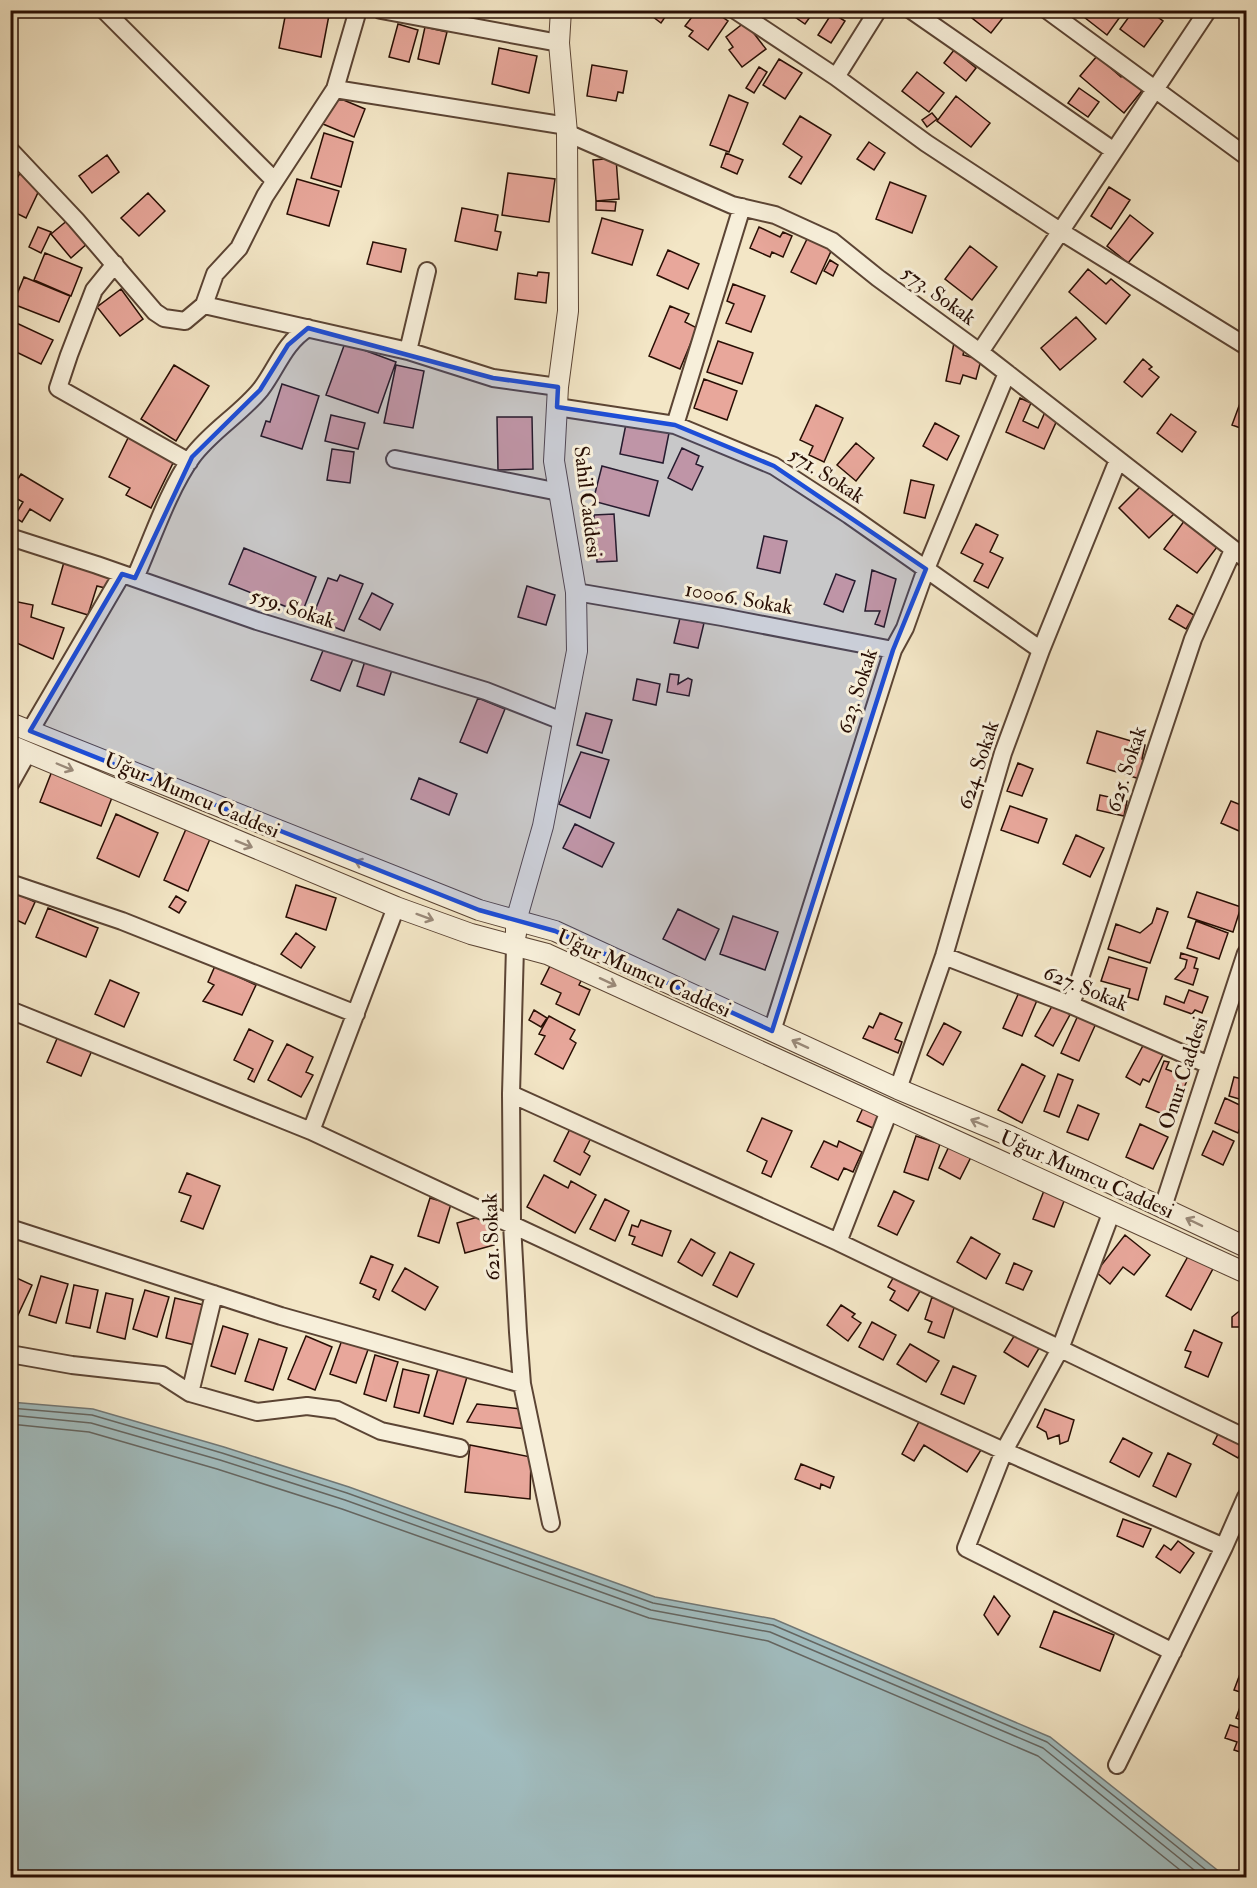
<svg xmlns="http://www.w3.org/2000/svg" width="1257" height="1888" viewBox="0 0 1257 1888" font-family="'IM FELL Double Pica',serif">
<rect width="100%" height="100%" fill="#f3e6c6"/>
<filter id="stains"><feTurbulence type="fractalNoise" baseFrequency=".00333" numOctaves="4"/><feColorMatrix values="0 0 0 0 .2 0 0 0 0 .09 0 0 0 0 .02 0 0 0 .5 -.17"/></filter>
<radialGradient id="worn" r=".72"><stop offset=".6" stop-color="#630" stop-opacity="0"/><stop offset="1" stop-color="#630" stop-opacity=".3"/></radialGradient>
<path fill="#a1bdc0" stroke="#717775" stroke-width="1.5" d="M 10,1402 L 93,1409 L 224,1447 L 349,1487 L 655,1597 L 774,1619 L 1050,1737 L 1226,1877 L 11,1877 Z"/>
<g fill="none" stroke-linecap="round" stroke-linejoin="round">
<path stroke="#646662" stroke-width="1.5" d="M 10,1408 L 92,1415 L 222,1453 L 347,1493 L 653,1603 L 773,1625 L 1047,1742 L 1216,1878
M 10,1415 L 91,1423 L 220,1460 L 345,1500 L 651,1610 L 770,1632 L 1043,1748 L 1204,1878
M 10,1424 L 89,1432 L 217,1469 L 342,1509 L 649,1618 L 768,1641 L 1038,1756 L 1190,1878"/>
</g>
<path fill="#e8a79b" stroke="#280e04" stroke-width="1.5" d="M 281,10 L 330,10 L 321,57 L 279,48 L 286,12 Z
M 644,10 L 670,10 L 661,23 Z
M 692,10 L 712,10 L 728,21 L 708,50 L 689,36 L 693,31 L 685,26 L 695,13 Z
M 800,10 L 815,10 L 805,24 L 795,17 Z
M 978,10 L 1009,10 L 991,33 L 972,18 Z
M 1075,10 L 1125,10 L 1107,35 Z
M 1134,10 L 1148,10 L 1163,21 L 1144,47 L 1120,29 Z
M 832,13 L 845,21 L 831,43 L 818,35 Z
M 745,22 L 766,49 L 742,67 L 729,50 L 733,47 L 726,37 Z
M 398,24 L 418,30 L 409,62 L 389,57 Z
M 425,27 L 447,32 L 439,64 L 418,59 Z
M 499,48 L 537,56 L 529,93 L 492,84 Z
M 954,50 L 976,68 L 966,81 L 944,63 Z
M 1097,56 L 1121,77 L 1126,71 L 1145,87 L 1124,113 L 1080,76 Z
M 779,59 L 802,73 L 785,99 L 763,85 Z
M 592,65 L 627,71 L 623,93 L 618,92 L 616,101 L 587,96 Z
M 759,67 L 767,72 L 754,93 L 746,88 Z
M 917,72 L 944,93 L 929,112 L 902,91 Z
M 1079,88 L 1099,102 L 1088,117 L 1068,103 Z
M 729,95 L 748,103 L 729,152 L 710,145 Z
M 334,96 L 365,109 L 354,137 L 323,124 Z
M 956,96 L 990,123 L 971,147 L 937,121 Z
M 932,113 L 937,119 L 927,127 L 922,120 Z
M 800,116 L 831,135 L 801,184 L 789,177 L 802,157 L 783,144 Z
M 324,133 L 353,142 L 341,187 L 311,178 Z
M 869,142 L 885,153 L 874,170 L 857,159 Z
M 726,153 L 743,160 L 737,174 L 721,167 Z
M 107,155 L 119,172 L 92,193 L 79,176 Z
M 616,158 L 619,199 L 596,201 L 593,160 Z
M 20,173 L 42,184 L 26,218 L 10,210 L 10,192 Z
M 508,173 L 555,179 L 549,222 L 502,215 Z
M 297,179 L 339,191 L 329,226 L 287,214 Z
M 890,182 L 926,196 L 912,233 L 876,219 Z
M 1109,187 L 1130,200 L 1111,229 L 1091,216 Z
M 148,193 L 165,211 L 139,236 L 121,218 Z
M 596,201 L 616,202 L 615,211 L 596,210 Z
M 462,208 L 498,215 L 495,231 L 501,232 L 497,250 L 455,241 Z
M 1130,215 L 1153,233 L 1128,263 L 1107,246 Z
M 602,218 L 643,230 L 632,265 L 592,253 Z
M 69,219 L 89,242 L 71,258 L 51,234 Z
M 38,227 L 51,232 L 41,253 L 29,247 Z
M 759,227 L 780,237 L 783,232 L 792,236 L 783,257 L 772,252 L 770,257 L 750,248 Z
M 808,237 L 832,249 L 816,284 L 791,272 Z
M 373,242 L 406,249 L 401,272 L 367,264 Z
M 970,246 L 997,267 L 972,300 L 945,279 Z
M 668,250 L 699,264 L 688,289 L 657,275 Z
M 45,253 L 82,268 L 71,296 L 34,280 Z
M 830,260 L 838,265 L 833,276 L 824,271 Z
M 1088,269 L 1106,284 L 1111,279 L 1130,295 L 1106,324 L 1069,292 Z
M 538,272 L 549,273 L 546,303 L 515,299 L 518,273 L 537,276 Z
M 24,277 L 70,296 L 59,322 L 13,304 Z
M 733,284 L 765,296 L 751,332 L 726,323 L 734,304 L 727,301 Z
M 121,289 L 143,319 L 120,336 L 97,307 Z
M 670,306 L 689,314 L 685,322 L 697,328 L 680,369 L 649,356 Z
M 1076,317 L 1096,339 L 1060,370 L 1041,348 Z
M 10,320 L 53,340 L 41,364 L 10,349 Z
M 718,341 L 753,353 L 742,384 L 707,372 Z
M 345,343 L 396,362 L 378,413 L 326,395 Z
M 954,343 L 965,346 L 963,355 L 981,360 L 976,379 L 963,375 L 960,384 L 946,381 Z
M 1143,359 L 1152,367 L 1149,369 L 1159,377 L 1142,397 L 1124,382 Z
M 174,365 L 209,386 L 176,441 L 141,419 Z
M 396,365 L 424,371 L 413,428 L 384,423 Z
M 704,379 L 737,391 L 727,420 L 694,408 Z
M 282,384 L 319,396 L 302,449 L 261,436 L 266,421 L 270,422 Z
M 1246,387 L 1246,430 L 1232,425 Z
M 1020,398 L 1031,403 L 1023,421 L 1038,428 L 1045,412 L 1058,418 L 1044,449 L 1006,432 Z
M 816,405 L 843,418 L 824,462 L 809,455 L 813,446 L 800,440 Z
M 1171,414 L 1196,432 L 1182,452 L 1157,433 Z
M 331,415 L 365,423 L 358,449 L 325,441 Z
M 497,417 L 532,417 L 533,469 L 498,470 Z
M 935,423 L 959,436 L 947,460 L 923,446 Z
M 626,424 L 669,433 L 663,463 L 620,454 Z
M 129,436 L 175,459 L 151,508 L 126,495 L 130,488 L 109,477 Z
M 856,443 L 874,458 L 856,481 L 837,465 Z
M 682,448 L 699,456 L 696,464 L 703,467 L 692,490 L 668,478 Z
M 332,449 L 354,452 L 350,483 L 327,480 Z
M 602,466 L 658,481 L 649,516 L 593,501 Z
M 21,474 L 63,499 L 50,521 L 30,509 L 22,522 L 14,517 L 23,502 L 10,495 L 10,492 Z
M 911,480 L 934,485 L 925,518 L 904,513 Z
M 1144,483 L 1174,514 L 1149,538 L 1119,508 Z
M 614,514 L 617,561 L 597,562 L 594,515 Z
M 1187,517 L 1221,542 L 1197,573 L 1164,549 Z
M 976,524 L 998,535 L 990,552 L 1003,558 L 988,588 L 974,581 L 983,564 L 961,553 Z
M 764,536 L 787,541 L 780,573 L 757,568 Z
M 244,548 L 316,577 L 302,613 L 229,584 Z
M 64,562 L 113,577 L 109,589 L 97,586 L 88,615 L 52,604 Z
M 872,570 L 896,579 L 884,627 L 875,624 L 880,611 L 865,611 Z
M 836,574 L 855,581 L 843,612 L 824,604 Z
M 340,575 L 363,584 L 344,631 L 312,618 L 328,578 L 337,581 Z
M 527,586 L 555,595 L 546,625 L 518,617 Z
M 372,593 L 393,604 L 380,630 L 359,619 Z
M 13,601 L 33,605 L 31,617 L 64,628 L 53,659 L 10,640 L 10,607 Z
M 1177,605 L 1194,615 L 1186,629 L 1169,619 Z
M 680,618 L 704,623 L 698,648 L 674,643 Z
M 324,648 L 353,659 L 340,691 L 311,680 Z
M 365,661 L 392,670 L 384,695 L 357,686 Z
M 670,674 L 679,675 L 678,684 L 688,678 L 692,680 L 689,696 L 667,692 Z
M 637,679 L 660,684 L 656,705 L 633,700 Z
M 478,698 L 505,709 L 487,753 L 460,742 Z
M 586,713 L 612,720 L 602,753 L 577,745 Z
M 1097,731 L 1145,745 L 1142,759 L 1145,760 L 1140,779 L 1087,763 Z
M 581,752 L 609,760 L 590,818 L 559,804 Z
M 1018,763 L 1033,769 L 1022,796 L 1007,791 Z
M 52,771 L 113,795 L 101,826 L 40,802 Z
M 419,778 L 457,794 L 449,815 L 411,799 Z
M 1100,795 L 1127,801 L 1124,816 L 1097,810 Z
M 1231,801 L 1246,807 L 1246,834 L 1221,823 Z
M 1010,806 L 1047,819 L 1038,843 L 1001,830 Z
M 116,814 L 158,833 L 139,877 L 97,858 Z
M 575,824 L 614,843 L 602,867 L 563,848 Z
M 186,829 L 210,839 L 188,891 L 164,880 Z
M 1076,835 L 1104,848 L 1090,877 L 1063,864 Z
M 296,885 L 336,898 L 326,930 L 286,917 Z
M 10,890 L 35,902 L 25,924 L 10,917 Z
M 1197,892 L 1241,907 L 1233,932 L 1188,917 Z
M 176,896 L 186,902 L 179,913 L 169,907 Z
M 48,908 L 98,928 L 86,957 L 36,937 Z
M 1157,908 L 1168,912 L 1150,963 L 1108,949 L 1116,924 L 1140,933 L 1152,923 Z
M 678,909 L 719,929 L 705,960 L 663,939 Z
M 733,916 L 778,932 L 765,970 L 720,954 Z
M 1196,921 L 1228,933 L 1219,959 L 1187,948 Z
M 296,933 L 315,947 L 301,968 L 281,954 Z
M 1181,953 L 1197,958 L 1194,968 L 1198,969 L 1193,985 L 1175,979 L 1185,968 L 1187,960 L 1180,958 Z
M 1109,957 L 1147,968 L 1138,1000 L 1128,997 L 1130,989 L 1101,981 Z
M 554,958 L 585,973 L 579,985 L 590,990 L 579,1015 L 556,1004 L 561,993 L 541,984 Z
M 215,966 L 256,985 L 242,1015 L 203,1001 L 214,985 L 208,982 Z
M 110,980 L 139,993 L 124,1027 L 95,1014 Z
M 1020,990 L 1038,998 L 1022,1036 L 1003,1028 Z
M 1189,990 L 1208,997 L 1202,1013 L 1195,1010 L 1192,1014 L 1164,1004 L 1166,996 L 1184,1003 Z
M 1055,1001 L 1072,1011 L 1053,1046 L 1035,1036 Z
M 534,1010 L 547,1018 L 541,1027 L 529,1020 Z
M 1080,1011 L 1098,1019 L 1079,1061 L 1061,1053 Z
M 880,1013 L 902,1023 L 895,1039 L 902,1042 L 898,1053 L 863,1038 L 869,1026 L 873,1028 Z
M 549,1016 L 575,1030 L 570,1039 L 576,1043 L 563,1069 L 535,1054 L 545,1036 L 539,1034 Z
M 944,1023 L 961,1032 L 943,1065 L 927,1055 Z
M 249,1029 L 273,1041 L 254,1082 L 248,1079 L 253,1069 L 234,1060 Z
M 59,1034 L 93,1048 L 81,1076 L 47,1062 Z
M 1145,1042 L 1164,1053 L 1149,1082 L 1143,1079 L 1140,1085 L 1126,1077 Z
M 287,1044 L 313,1057 L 306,1072 L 313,1075 L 301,1097 L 268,1080 Z
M 1164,1061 L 1169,1062 L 1166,1069 L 1188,1078 L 1172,1118 L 1146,1107 Z
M 1022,1064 L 1045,1076 L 1022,1123 L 998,1110 Z
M 1058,1074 L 1073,1080 L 1059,1117 L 1044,1111 Z
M 1234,1077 L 1246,1080 L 1246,1101 L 1229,1096 Z
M 1225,1098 L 1246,1108 L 1246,1112 L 1238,1133 L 1215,1123 Z
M 1078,1105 L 1099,1114 L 1088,1140 L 1067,1132 Z
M 863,1108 L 881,1117 L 875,1129 L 857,1121 Z
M 762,1118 L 792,1131 L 771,1177 L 762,1173 L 767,1161 L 747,1151 Z
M 1140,1124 L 1168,1137 L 1153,1169 L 1126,1157 Z
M 572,1125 L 593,1134 L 584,1152 L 590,1156 L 580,1175 L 554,1161 Z
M 1213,1131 L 1234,1141 L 1223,1165 L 1202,1155 Z
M 916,1136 L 940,1144 L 928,1180 L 904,1172 Z
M 824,1141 L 837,1147 L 839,1141 L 862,1152 L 853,1172 L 844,1168 L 838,1180 L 811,1167 Z
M 951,1142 L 973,1153 L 960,1179 L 939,1168 Z
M 187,1173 L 220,1186 L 203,1229 L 181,1221 L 191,1196 L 179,1192 Z
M 544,1175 L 568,1188 L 571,1181 L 596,1195 L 575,1233 L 527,1207 Z
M 1045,1188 L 1066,1196 L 1054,1227 L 1033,1219 Z
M 894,1191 L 914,1201 L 897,1235 L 878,1226 Z
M 430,1198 L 451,1204 L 439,1243 L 418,1236 Z
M 605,1199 L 629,1211 L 615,1241 L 590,1229 Z
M 485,1215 L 494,1245 L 465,1253 L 457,1223 Z
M 641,1220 L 671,1231 L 662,1256 L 632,1244 L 635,1237 L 629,1235 L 632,1225 L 638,1227 Z
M 1125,1235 L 1150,1255 L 1134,1275 L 1123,1267 L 1110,1284 L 1096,1272 Z
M 971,1237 L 1000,1254 L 986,1279 L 957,1262 Z
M 691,1239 L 715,1253 L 702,1276 L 678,1262 Z
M 1191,1251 L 1215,1265 L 1191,1310 L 1166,1296 Z
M 730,1252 L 754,1264 L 737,1297 L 713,1285 Z
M 371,1256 L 393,1265 L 379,1300 L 373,1297 L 376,1290 L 360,1283 Z
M 1014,1263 L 1032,1271 L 1023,1290 L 1006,1283 Z
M 405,1268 L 438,1287 L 425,1310 L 392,1291 Z
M 896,1273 L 922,1288 L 908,1311 L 890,1300 L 895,1291 L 888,1287 Z
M 10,1275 L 32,1285 L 17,1317 L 10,1314 Z
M 41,1276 L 68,1284 L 56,1323 L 29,1315 Z
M 74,1285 L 98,1290 L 90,1328 L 66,1323 Z
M 145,1290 L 169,1297 L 157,1337 L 133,1329 Z
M 106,1293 L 133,1299 L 125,1339 L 97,1332 Z
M 932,1297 L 955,1305 L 944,1338 L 928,1332 L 932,1322 L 925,1319 Z
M 175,1298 L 204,1305 L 195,1345 L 166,1338 Z
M 841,1305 L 855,1314 L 852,1317 L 861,1323 L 848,1341 L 827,1325 Z
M 1243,1308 L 1246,1309 L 1246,1327 L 1232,1327 L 1232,1317 Z
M 872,1322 L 896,1335 L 883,1360 L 859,1347 Z
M 223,1326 L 248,1334 L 235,1374 L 211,1366 Z
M 1018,1330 L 1041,1345 L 1028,1367 L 1004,1352 Z
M 1194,1330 L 1222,1343 L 1208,1377 L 1185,1367 L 1191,1352 L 1185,1350 Z
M 306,1336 L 332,1347 L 315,1390 L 288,1379 Z
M 343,1337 L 369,1347 L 356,1383 L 330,1374 Z
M 259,1339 L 287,1348 L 273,1390 L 245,1381 Z
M 910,1344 L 939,1361 L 926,1382 L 897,1364 Z
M 375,1355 L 398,1362 L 386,1401 L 364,1394 Z
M 953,1366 L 976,1376 L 964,1404 L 941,1394 Z
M 403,1369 L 429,1375 L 419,1413 L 394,1407 Z
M 438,1369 L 467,1377 L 453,1424 L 424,1416 Z
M 477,1404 L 521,1409 L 527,1429 L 467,1422 Z
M 1045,1409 L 1074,1420 L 1068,1441 L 1060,1444 L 1059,1435 L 1048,1439 L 1046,1432 L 1037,1427 Z
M 922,1416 L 981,1450 L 967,1472 L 924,1445 L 914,1461 L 902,1454 Z
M 1221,1428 L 1246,1442 L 1238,1458 L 1213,1444 Z
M 1123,1438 L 1152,1453 L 1139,1477 L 1110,1462 Z
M 470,1445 L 531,1457 L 530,1499 L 465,1492 Z
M 1168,1453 L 1191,1464 L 1176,1497 L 1153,1486 Z
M 801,1464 L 834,1477 L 830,1488 L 821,1484 L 820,1489 L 795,1479 Z
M 1123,1519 L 1151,1529 L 1143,1547 L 1117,1536 Z
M 1178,1541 L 1194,1553 L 1180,1573 L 1156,1557 L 1164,1545 L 1171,1550 Z
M 994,1596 L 1010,1616 L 998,1635 L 984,1615 Z
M 1054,1611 L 1114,1635 L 1100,1671 L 1040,1647 Z
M 1243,1666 L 1246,1667 L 1246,1694 L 1234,1690 Z
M 1244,1696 L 1246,1697 L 1246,1722 L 1236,1718 Z
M 1230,1725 L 1243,1729 L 1241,1734 L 1246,1736 L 1246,1754 L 1234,1750 L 1237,1742 L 1225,1738 Z"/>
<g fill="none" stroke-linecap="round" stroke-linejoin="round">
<g stroke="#5b4434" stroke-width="20">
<path id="minor" d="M 104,10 L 275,181
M 381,10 L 559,43
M 735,10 L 836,77 L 926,143 L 1060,231 L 1246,346
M 911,10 L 1114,151
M 1047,10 L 1246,156
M 836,77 L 878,10
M 335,89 L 567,126
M 567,133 L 732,205 L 775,215 L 832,241 L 878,278 L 985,356 L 1246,559
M 10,150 L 76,220 L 155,312 L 164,318 L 185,321 L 204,305 L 215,274 L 239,248 L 265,196 L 335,89 L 358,10
M 115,264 L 94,290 L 69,355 L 58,388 L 189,462
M 204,305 L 408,351 L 493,378 L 558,387
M 408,351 L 427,271
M 980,352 L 1208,10
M 557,407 L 675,425 L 774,466 L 849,515 L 1041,650
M 675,425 L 742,207
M 395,459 L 559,492
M 10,537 L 97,565 L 257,621 L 486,691 L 562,721
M 135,578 C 151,542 169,488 192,457 C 211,431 241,414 261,389 C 277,368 284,343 308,328
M 576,592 L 722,617 L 893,650
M 30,731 L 122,574
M 10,784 L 28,752
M 10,883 L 122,921 L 356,1014
M 515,947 L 511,1094 L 512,1224 L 518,1332 L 522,1384 L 551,1523
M 944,956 L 1071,1005 L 1209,1065
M 1071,1005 L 1193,639 L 1233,550
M 10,1010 L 311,1131 L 757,1339 L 1004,1451 L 1224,1547
M 772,1031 L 893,650 L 905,628 L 926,569 L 1007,373
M 898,1089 L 944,956 L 1003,753 L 1041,650 L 1118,460
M 511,1094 L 838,1242 L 1246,1438
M 311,1131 L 396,907
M 1163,1207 L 1246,953
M 1112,1211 L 1060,1349 L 1004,1451 L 966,1548 L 1173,1652
M 10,1228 L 281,1316 L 522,1384
M 838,1242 L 889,1111
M 10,1354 L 72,1365 L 162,1375 L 190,1393 L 214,1294
M 190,1393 L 257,1412 L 307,1406 L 337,1410 L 381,1431 L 460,1448
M 1117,1765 L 1224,1547 L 1246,1497"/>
</g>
<g stroke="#5b4434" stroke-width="22">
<path id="tertiary" d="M 10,723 L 479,910 L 555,931 L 898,1089 L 1010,1136 L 1246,1247
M 10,745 L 396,907 L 471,934 L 547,954 L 1246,1273
M 516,934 L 516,921 L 543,826 L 577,651 L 576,592 L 554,461 L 558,387 L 568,311 L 567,133 L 559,43 L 561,10"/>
</g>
<use href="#minor" stroke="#f7efda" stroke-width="16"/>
<use href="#tertiary" stroke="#f7efda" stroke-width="20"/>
</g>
<defs><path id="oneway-shaft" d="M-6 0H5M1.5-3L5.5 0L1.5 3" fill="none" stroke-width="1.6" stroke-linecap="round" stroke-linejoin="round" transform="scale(1.5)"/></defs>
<g stroke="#9a8a7a">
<use href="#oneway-shaft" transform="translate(65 767) rotate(23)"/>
<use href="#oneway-shaft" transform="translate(244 844) rotate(22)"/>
<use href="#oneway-shaft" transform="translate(363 864) rotate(-158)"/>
<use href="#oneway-shaft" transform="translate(425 917) rotate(20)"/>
<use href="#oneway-shaft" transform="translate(608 982) rotate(25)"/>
<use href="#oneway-shaft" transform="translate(800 1044) rotate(-155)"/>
<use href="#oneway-shaft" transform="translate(979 1123) rotate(-157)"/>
<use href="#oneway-shaft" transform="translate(1194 1222) rotate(-154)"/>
</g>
<path fill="#1d4ed8" fill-opacity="0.2" stroke="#1d4ed8" stroke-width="4.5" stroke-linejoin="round" d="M 308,328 L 493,378 L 558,387 L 557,407 L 675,425 L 774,466 L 926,569 L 893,650 L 772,1031 L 555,931 L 479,910 L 30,731 L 122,574 L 135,578 L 192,457 L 260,390 L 288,345 Z"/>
<g text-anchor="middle" stroke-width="6" stroke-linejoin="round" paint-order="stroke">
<g font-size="21" fill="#280e04" stroke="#f7efda">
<text transform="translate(939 295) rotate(36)" y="7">573. Sokak</text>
<text transform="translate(827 475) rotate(33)" y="7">571. Sokak</text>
<text transform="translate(588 502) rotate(83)" y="7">Sahil Caddesi</text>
<text transform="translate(739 598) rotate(10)" y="7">10006. Sokak</text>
<text transform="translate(293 608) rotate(18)" y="7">559. Sokak</text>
<text transform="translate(857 691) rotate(-72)" y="7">623. Sokak</text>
<text transform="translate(978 765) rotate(-72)" y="7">624. Sokak</text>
<text transform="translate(1126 769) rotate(-72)" y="7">625. Sokak</text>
<text transform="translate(192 795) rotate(23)" y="7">Uğur Mumcu Caddesi</text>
<text transform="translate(644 973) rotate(24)" y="7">Uğur Mumcu Caddesi</text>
<text transform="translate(1086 988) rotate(22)" y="7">627. Sokak</text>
<text transform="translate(1183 1073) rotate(-72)" y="7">Onur Caddesi</text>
<text transform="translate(1087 1174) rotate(24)" y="7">Uğur Mumcu Caddesi</text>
<text transform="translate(491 1237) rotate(-92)" y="7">621. Sokak</text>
</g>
</g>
<rect width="1257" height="1888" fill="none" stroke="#f3e6c6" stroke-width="36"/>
<rect x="12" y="12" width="1233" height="1864" fill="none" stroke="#280e04" stroke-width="3"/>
<rect x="18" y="18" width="1221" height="1852" fill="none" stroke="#280e04" stroke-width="1.5"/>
<rect width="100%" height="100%" filter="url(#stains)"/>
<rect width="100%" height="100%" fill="url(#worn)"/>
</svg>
